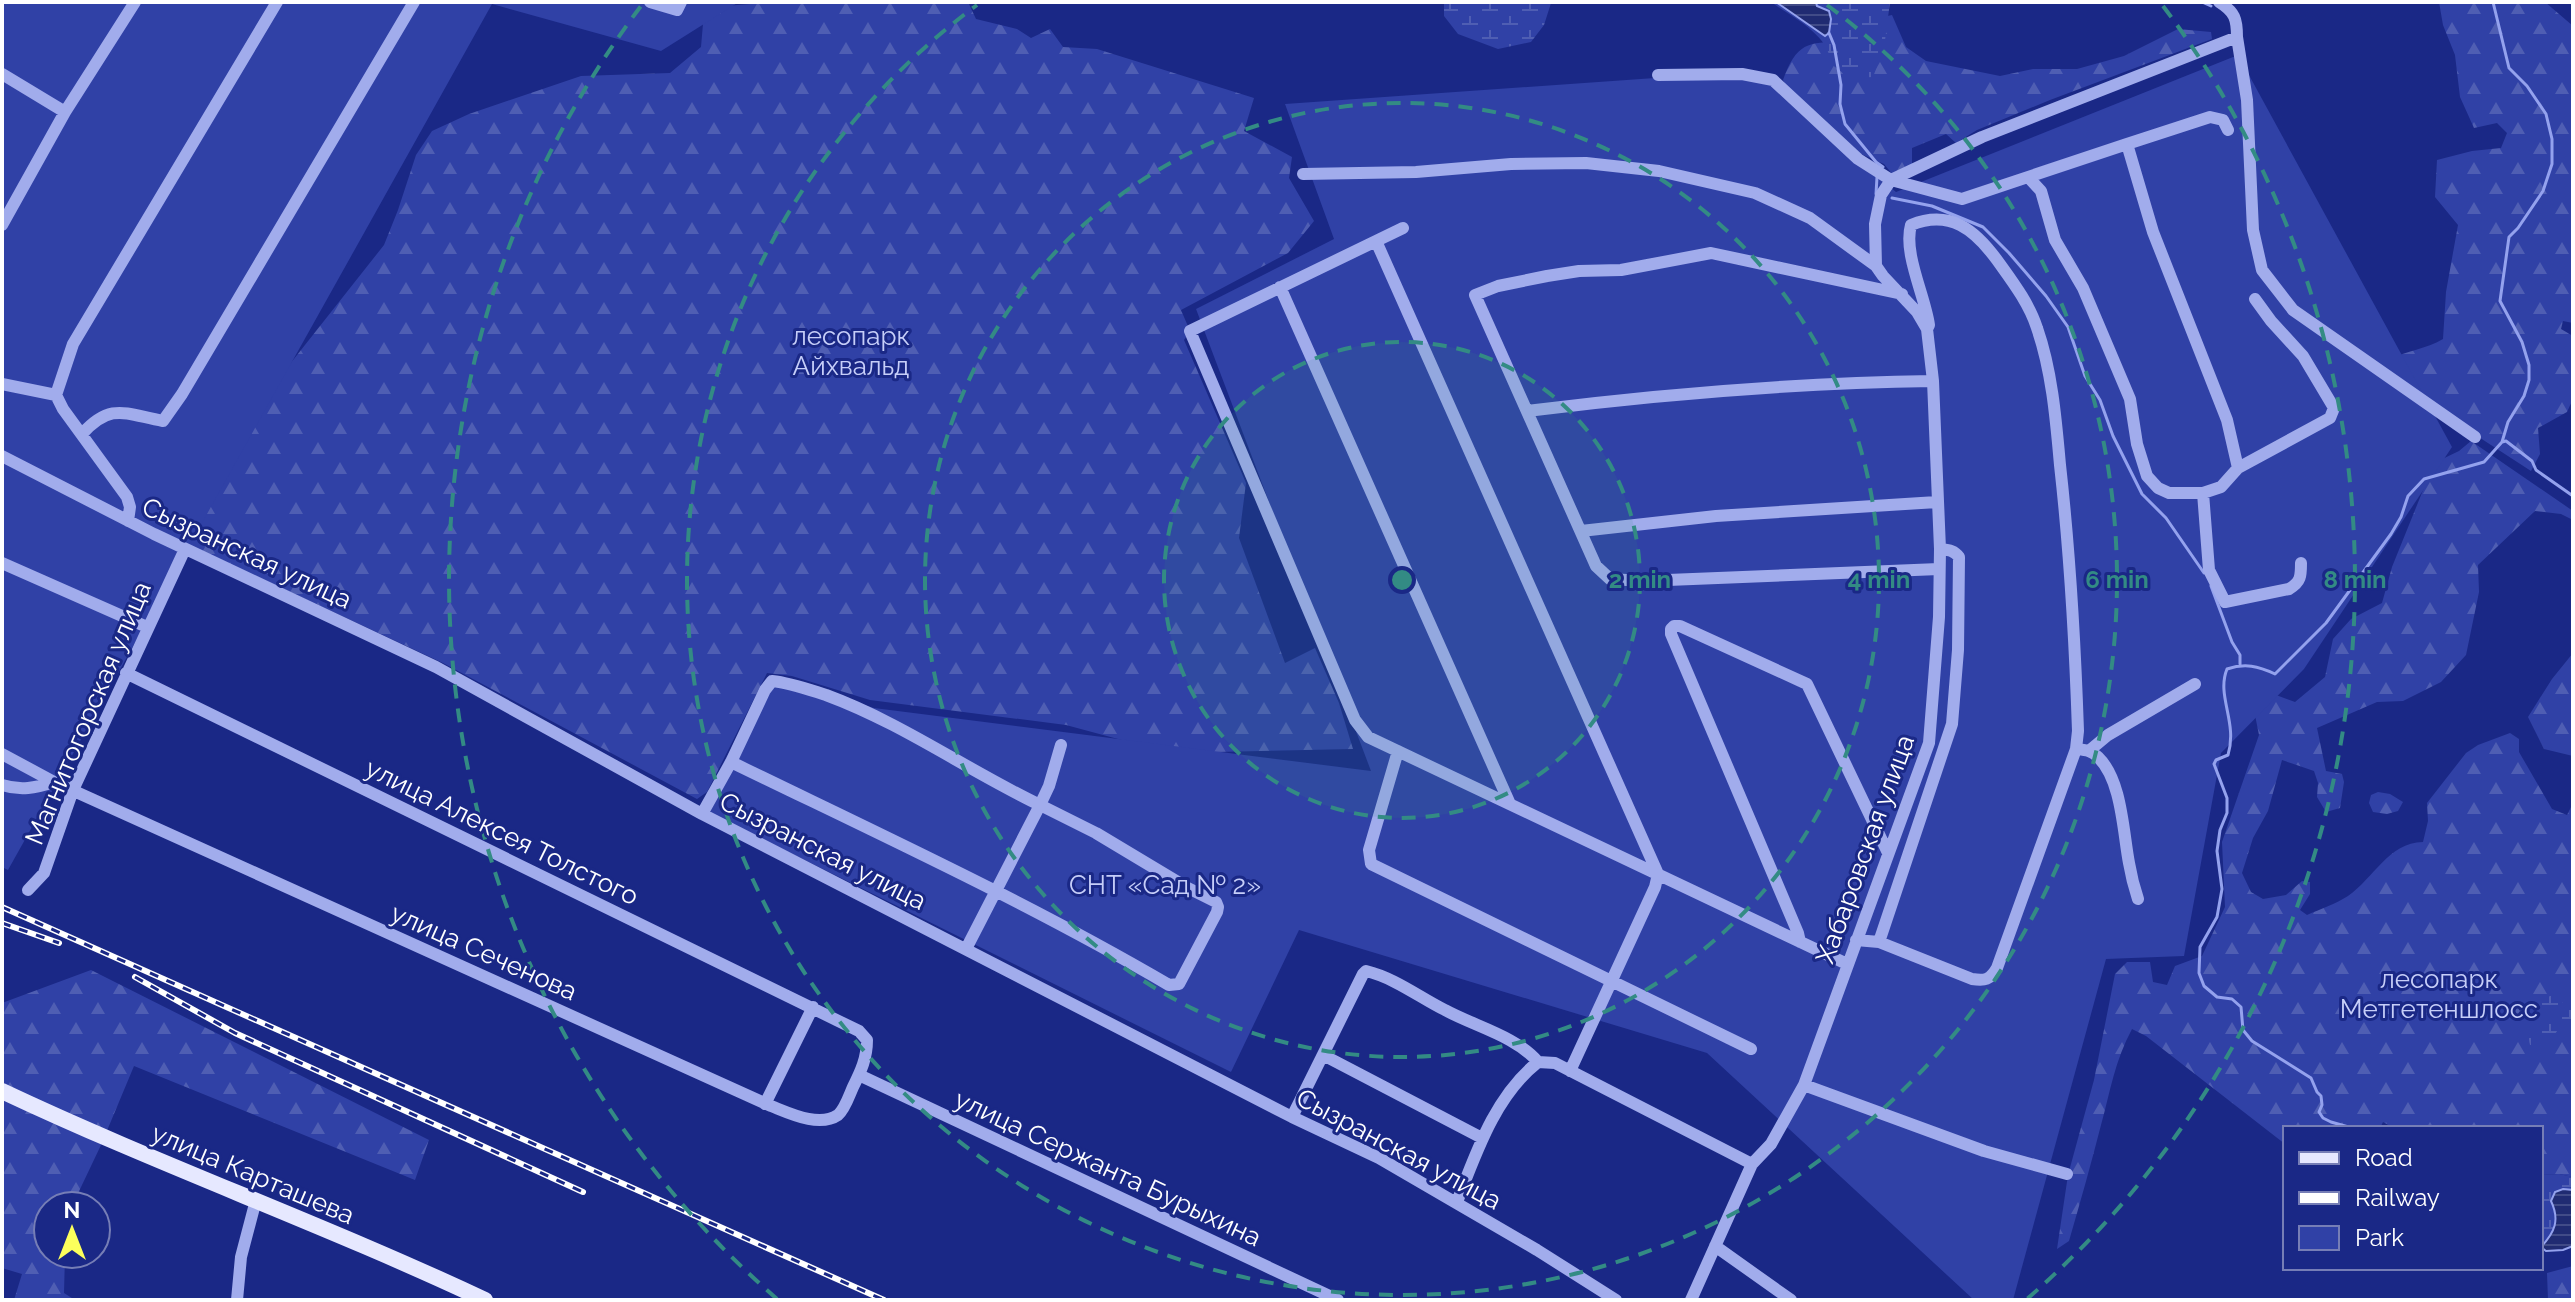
<svg xmlns="http://www.w3.org/2000/svg" width="2575" height="1302" viewBox="0 0 2575 1302" font-family="Raleway,sans-serif">
<defs>
<pattern id="forest-firs" width="22" height="20" patternUnits="userSpaceOnUse" patternTransform="scale(2)"><rect width="22" height="20" fill="#3041a6"/><path d="M5 1l3.5 6h-7zM16 11l3.5 6h-7z" fill="#4f5eb3"/></pattern>
<pattern id="wetland-marsh" width="20" height="14" patternUnits="userSpaceOnUse" patternTransform="scale(2)"><rect width="20" height="14" fill="#3041a6"/><path d="M1 5h8M5 5V1M11 12h8M15 12V8" fill="none" stroke="#4f5eb3"/></pattern>
<pattern id="water-rules" width="6" height="5" patternUnits="userSpaceOnUse" patternTransform="scale(2)"><rect width="6" height="5" fill="#202b72"/><path d="M0 2.5h6" fill="none" stroke="#414b87"/></pattern>
</defs>
<rect width="100%" height="100%" fill="#1a2886"/>
<path fill="url(#forest-firs)" d="M 778,2 L 968,2 L 976,19 L 1017,29 L 1031,38 L 1050,29 L 1063,47 L 1097,49 L 1254,98 L 1244,131 L 1292,157 L 1289,178 L 1314,221 L 1288,253 L 1181,310 L 1190,331 L 1184,340 L 1246,483 L 1239,538 L 1285,663 L 1315,648 L 1339,703 L 1353,749 L 1170,753 L 1066,725 L 870,700 L 792,676 L 767,673 L 707,792 L 697,799 L 443,663 L 166,534 L 207,469 L 384,245 L 398,210 L 416,155 L 432,131 L 469,114 L 581,76 L 670,73 L 701,47 L 703,24 L 711,7 Z
M 2439,2 L 2545,2 L 2573,26 L 2573,323 L 2563,321 L 2561,329 L 2573,336 L 2573,399 L 2567,412 L 2538,428 L 2540,454 L 2531,471 L 2471,432 L 2412,398 L 2389,359 C 2407,351 2426,349 2443,339 L 2446,292 L 2458,225 L 2435,197 L 2437,160 L 2472,151 L 2501,148 L 2507,133 L 2497,123 L 2474,128 L 2460,97 L 2455,55 L 2443,25 Z
M 1892,15 L 1906,47 L 1926,61 L 2000,76 L 2033,69 L 2077,69 L 2124,56 L 2178,29 L 2211,32 L 2212,39 L 2050,100 L 1977,130 L 1956,143 L 1946,134 L 1912,148 L 1912,164 L 1893,175 L 1884,164 L 1861,154 L 1810,109 L 1787,88 L 1783,80 C 1797,41 1809,42 1848,42 L 1865,21 Z
M 2471,441 L 2573,511 L 2573,520 L 2561,514 L 2535,511 L 2478,565 L 2479,592 L 2466,655 L 2441,682 L 2403,701 L 2377,702 L 2317,728 L 2326,771 L 2342,774 L 2344,782 L 2340,808 L 2326,812 L 2317,797 L 2318,783 L 2314,771 L 2282,760 L 2268,811 L 2253,838 L 2242,873 L 2251,892 L 2263,899 L 2286,895 L 2302,881 L 2310,882 L 2310,894 L 2300,910 L 2307,915 C 2320,909 2336,904 2348,896 C 2374,878 2388,843 2423,842 L 2428,821 L 2427,803 L 2466,753 L 2478,745 L 2510,733 L 2519,739 L 2519,752 L 2552,809 L 2567,815 L 2573,803 L 2573,1177 L 2559,1174 L 2541,1175 L 2541,1128 L 2394,1128 L 2383,1122 L 2380,1128 L 2285,1128 L 2285,1144 L 2146,1036 L 2132,1029 C 2115,1060 2110,1092 2101,1125 C 2091,1164 2080,1203 2069,1241 L 2057,1249 L 2068,1175 L 2094,1080 L 2115,974 L 2127,962 L 2150,962 L 2153,982 L 2167,985 L 2175,966 L 2202,956 L 2225,907 L 2222,842 L 2259,735 L 2253,705 L 2260,689 L 2295,702 L 2325,677 L 2333,639 L 2351,619 L 2382,603 L 2392,567 L 2434,463 L 2459,451 Z
M 2573,653 L 2573,756 L 2544,749 L 2528,717 L 2552,679 Z
M 2378,792 L 2390,794 L 2403,802 L 2398,811 L 2387,814 L 2373,812 L 2369,803 L 2371,795 Z
M 91,970 L 429,1140 L 415,1180 L 134,1066 L 101,1145 L 72,1206 L 48,1206 L 48,1254 L 65,1254 L 64,1293 L 75,1300 L 14,1300 L 22,1274 L 2,1268 L 2,1003 Z
M 2573,1266 L 2573,1300 L 2548,1300 L 2547,1273 Z"/>
<path fill="url(#wetland-marsh)" d="M 1444,2 L 1554,2 L 1551,3 L 1544,25 L 1531,42 L 1498,49 L 1458,34 L 1444,16 Z
M 1771,2 L 1890,2 L 1884,48 L 1873,77 L 1850,78 L 1831,64 C 1829,34 1793,18 1771,2 Z
M 2553,995 L 2568,1007 L 2573,1008 L 2573,1020 L 2560,1027 L 2547,1045 L 2530,1045 C 2526,1028 2531,1015 2539,1000 Z
M 2559,1174 L 2573,1177 L 2573,1190 L 2563,1189 L 2551,1201 C 2560,1220 2555,1232 2541,1247 L 2541,1175 Z"/>
<path fill="#3041a6" d="M 2,2 L 739,2 L 661,51 L 492,4 L 8,870 L 2,867 Z
M 2238,55 L 2452,447 L 2304,669 L 2221,753 L 2184,956 L 2106,959 L 2013,1300 L 1974,1300 L 1707,1053 L 1299,930 L 1231,1072 L 700,808 L 769,675 L 874,708 L 1371,771 L 1196,309 L 1334,239 L 1285,104 L 1754,71 L 1896,192 Z"/>
<path fill="url(#water-rules)" stroke="#94a2ee" stroke-width="2" d="M 1776,2 L 1816,2 L 1817,6 L 1829,11 L 1831,19 L 1829,33 L 1825,36 Z
M 2563,1189 L 2573,1190 L 2573,1246 L 2563,1250 L 2546,1251 L 2541,1247 C 2555,1232 2560,1220 2551,1201 L 2555,1192 Z"/>
<g fill="none" stroke-linecap="round" stroke-linejoin="round">
<path stroke="#94a2ee" stroke-width="3" d="M 2202,2 L 2211,6
M 1829,33 L 1834,45 L 1841,85 L 1840,104 L 1845,124 L 1876,162 L 1883,167
M 1876,194 L 1877,177
M 1892,198 L 1932,206 L 1983,227 L 2009,253 L 2046,296 L 2068,327 L 2085,376 L 2100,400 L 2113,436 L 2142,494 L 2166,518 L 2204,573
M 2502,442 L 2506,441 L 2532,461 L 2536,470 L 2573,496
M 2211,586 L 2232,642 L 2240,655 L 2240,664
M 2352,1128 L 2331,1122 L 2323,1118 L 2319,1112 L 2322,1105 L 2321,1096 L 2317,1092 L 2311,1078 L 2252,1041 L 2243,1030 L 2241,1007 L 2232,999 L 2217,997 L 2204,986 L 2199,973 L 2200,947 L 2217,917 L 2222,889 L 2217,851 L 2220,830 L 2227,813 L 2227,798 L 2214,764 L 2216,760 L 2228,755 C 2238,722 2216,696 2227,669 C 2245,663 2258,666 2275,674 L 2326,623 L 2391,534 L 2401,517 L 2408,496 L 2424,479 L 2484,462 L 2502,442 L 2508,422 L 2524,396 L 2529,380 L 2529,365 L 2522,342 L 2500,301 L 2509,237 L 2518,228 L 2543,191 L 2552,164 L 2552,139 L 2546,114 L 2527,86 L 2509,68 L 2493,2"/>
<path stroke="#a1acec" stroke-width="12" d="M 650,2 L 677,10 L 681,2
M 2219,2 C 2235,12 2237,19 2237,37
M 2,74 L 65,112
M 1658,75 L 1742,74 L 1773,80 L 1858,159 L 1891,180 L 1962,199 L 2127,144 L 2153,232 L 2227,420 L 2238,468 L 2221,487 L 2203,493 L 2169,493 L 2158,488 L 2147,476 L 2137,444 L 2130,399 L 2083,288 L 2055,240 L 2041,191 L 2029,178
M 2127,144 L 2210,117 L 2223,120 L 2228,130
M 1303,174 L 1416,172 L 1511,164 L 1586,163 L 1659,171 L 1755,193 L 1810,218 L 1876,266
M 2,225 L 65,112 L 135,2
M 1403,228 L 1190,331 L 1355,720 L 1368,737 L 1847,964
M 1376,241 L 1658,874 L 1655,887 L 1570,1071
M 1280,287 L 1510,804
M 1902,294 L 1711,253 L 1621,270 L 1579,271 L 1547,276 L 1498,286 L 1475,295 L 1596,566 L 1610,579 L 1643,581 L 1939,569
M 1927,329 L 1917,312 L 1883,276 L 1876,266 L 1875,224 L 1881,195 L 1891,180 L 1982,137 L 2237,37 L 2247,100 L 2253,230 L 2262,270 L 2293,310 L 2475,437
M 2,384 L 56,395 L 73,344 L 277,2
M 56,395 L 63,409 L 127,497 L 130,507 L 128,521
M 1527,411 C 1662,394 1797,383 1933,381
M 82,434 C 111,402 125,414 163,421 L 182,394 L 414,2
M 2,456 L 154,534 L 436,667 L 702,814 L 1292,1117 L 1379,1158 L 1537,1250 L 1616,1300
M 2238,468 L 2330,418 L 2334,408 L 2303,356 L 2271,321 L 2255,299
M 2203,493 L 2209,570 L 2225,602 L 2289,589 C 2301,582 2301,576 2301,563
M 1581,531 L 1716,516 L 1937,502
M 2,563 L 147,627
M 2076,749 C 2085,750 2091,750 2098,757 C 2122,780 2123,832 2129,863 C 2131,875 2134,887 2138,899
M 2090,750 L 2108,735 L 2195,684
M 1398,751 L 1369,850 L 1371,864 L 1751,1049
M 2,754 L 54,782 L 771,1106 C 789,1113 819,1128 838,1115 C 845,1109 849,1096 853,1087 C 861,1071 867,1058 867,1040 L 859,1031 L 126,673
M 731,762 C 879,834 1027,902 1169,985 L 1179,984 L 1217,912 L 1218,907 L 1216,902 L 1186,887 L 1096,833 L 1040,805 L 1049,786 L 1061,745
M 2,785 C 21,791 35,788 54,782
M 702,814 L 731,762 L 765,690 L 772,681 C 791,683 807,689 826,695 C 902,723 967,770 1040,805 L 966,949
M 28,890 L 44,873 L 73,790 L 185,549
M 1856,940 L 1879,942 L 1952,724 L 1958,650 L 1959,557 C 1954,550 1948,550 1940,549
M 1800,942 L 1798,933 L 1671,634 L 1671,629 L 1674,626 L 1680,626 L 1807,684 L 1888,853
M 1323,1055 L 1482,1138
M 859,1075 L 1338,1300
M 1804,1085 L 1984,1151 L 2067,1174
M 765,1104 L 813,1007
M 1292,1117 L 1363,974 L 1366,971 C 1395,978 1419,997 1445,1010 C 1474,1026 1516,1036 1538,1062
M 1457,1202 C 1476,1153 1495,1096 1538,1062 L 1555,1063 L 1752,1164
M 1715,1246 L 1791,1300
M 237,1300 L 241,1257 L 256,1200
M 1691,1300 L 1752,1164 L 1771,1144 L 1804,1085 L 1929,743 L 1939,617 L 1940,549 L 1933,381 L 1927,329 L 1929,325 C 1925,296 1903,253 1911,225 C 1950,209 1975,230 1997,260 C 2012,281 2029,303 2037,328 C 2052,371 2056,420 2060,465 C 2070,554 2075,642 2078,731 L 2076,749 L 1997,968 C 1990,980 1985,981 1972,979 L 1879,942"/>
<path stroke="#e6e8ff" stroke-width="16" d="M 2,1091 C 161,1166 326,1225 485,1300"/>
<g stroke="#fff" stroke-width="6">
<path id="rail" d="M 2,907 L 884,1300
M 2,923 L 59,943
M 135,977 L 235,1033 L 583,1192"/>
</g>
<use href="#rail" stroke="#1a2886" stroke-width="3" stroke-dasharray="9" stroke-linecap="butt"/>
</g>
<circle cx="1402" cy="580" r="238" fill="#338b84" fill-opacity=".12"/>
<g fill="none" stroke="#338b84" stroke-width="4" stroke-dasharray="14 10">
<circle cx="1402" cy="580" r="238"/>
<circle cx="1402" cy="580" r="477"/>
<path d="M1827 5A715 715 0 1 1 977 5"/>
<path d="M777 1299A953 953 0 0 1 641 6M2163 6A953 953 0 0 1 2027 1299"/>
</g>
<g text-anchor="middle" stroke-width="6" stroke-linejoin="round" paint-order="stroke">
<g font-size="26" fill="#c6cef9" stroke="#1a2886">
<text x="851" y="345">лесопарк<tspan x="851" dy="30">Айхвальд</tspan></text>
<text x="1165" y="894">СНТ «Сад № 2»</text>
<text x="2439" y="988">лесопарк<tspan x="2439" dy="30">Метгетеншлосс</tspan></text>
</g>
<g font-size="26" fill="#fff" stroke="#1a2886">
<text transform="translate(247 553) rotate(25)" y="9">Сызранская улица</text>
<text transform="translate(88 713) rotate(-67)" y="9">Магнитогорская улица</text>
<text transform="translate(502 832) rotate(26)" y="9">улица Алексея Толстого</text>
<text transform="translate(1865 849) rotate(-70)" y="9">Хабаровская улица</text>
<text transform="translate(823 851) rotate(27)" y="9">Сызранская улица</text>
<text transform="translate(484 952) rotate(24)" y="9">улица Сеченова</text>
<text transform="translate(1399 1149) rotate(28)" y="9">Сызранская улица</text>
<text transform="translate(1108 1168) rotate(25)" y="9">улица Сержанта Бурыхина</text>
<text transform="translate(253 1174) rotate(23)" y="9">улица Карташева</text>
</g>
</g>
<circle cx="1402" cy="580" r="12" fill="#338b84" stroke="#1a2886" stroke-width="4"/>
<g font-size="24" text-anchor="middle" font-weight="bold" fill="#338b84" stroke="#1a2886" stroke-width="6" stroke-linejoin="round" paint-order="stroke">
<text x="1640" y="588">2 min</text>
<text x="1879" y="588">4 min</text>
<text x="2117" y="588">6 min</text>
<text x="2355" y="588">8 min</text>
</g>
<rect width="2575" height="1302" fill="none" stroke="#ffffff" stroke-width="8"/>
<rect x="2283" y="1126" width="260" height="144" fill="#1a2886" stroke="#767eb6" stroke-width="2"/>
<rect x="2299" y="1152" width="40" height="12" fill="#e6e8ff" stroke="#767eb6" stroke-width="2"/>
<text x="2355" y="1166" font-size="24" fill="#ffffff">Road</text>
<rect x="2299" y="1192" width="40" height="12" fill="#ffffff" stroke="#767eb6" stroke-width="2"/>
<text x="2355" y="1206" font-size="24" fill="#ffffff">Railway</text>
<rect x="2299" y="1226" width="40" height="24" fill="#3041a6" stroke="#767eb6" stroke-width="2"/>
<text x="2355" y="1246" font-size="24" fill="#ffffff">Park</text>
<g transform="translate(72 1230)"><circle r="38" fill="#1a2886" stroke="#767eb6" stroke-width="2"/>
<path d="M0-6L14 30L0 20L-14 30Z" fill="#fcff5c"/>
<text y="-12" font-size="22" font-weight="bold" text-anchor="middle" fill="#ffffff">N</text>
</g>
</svg>
